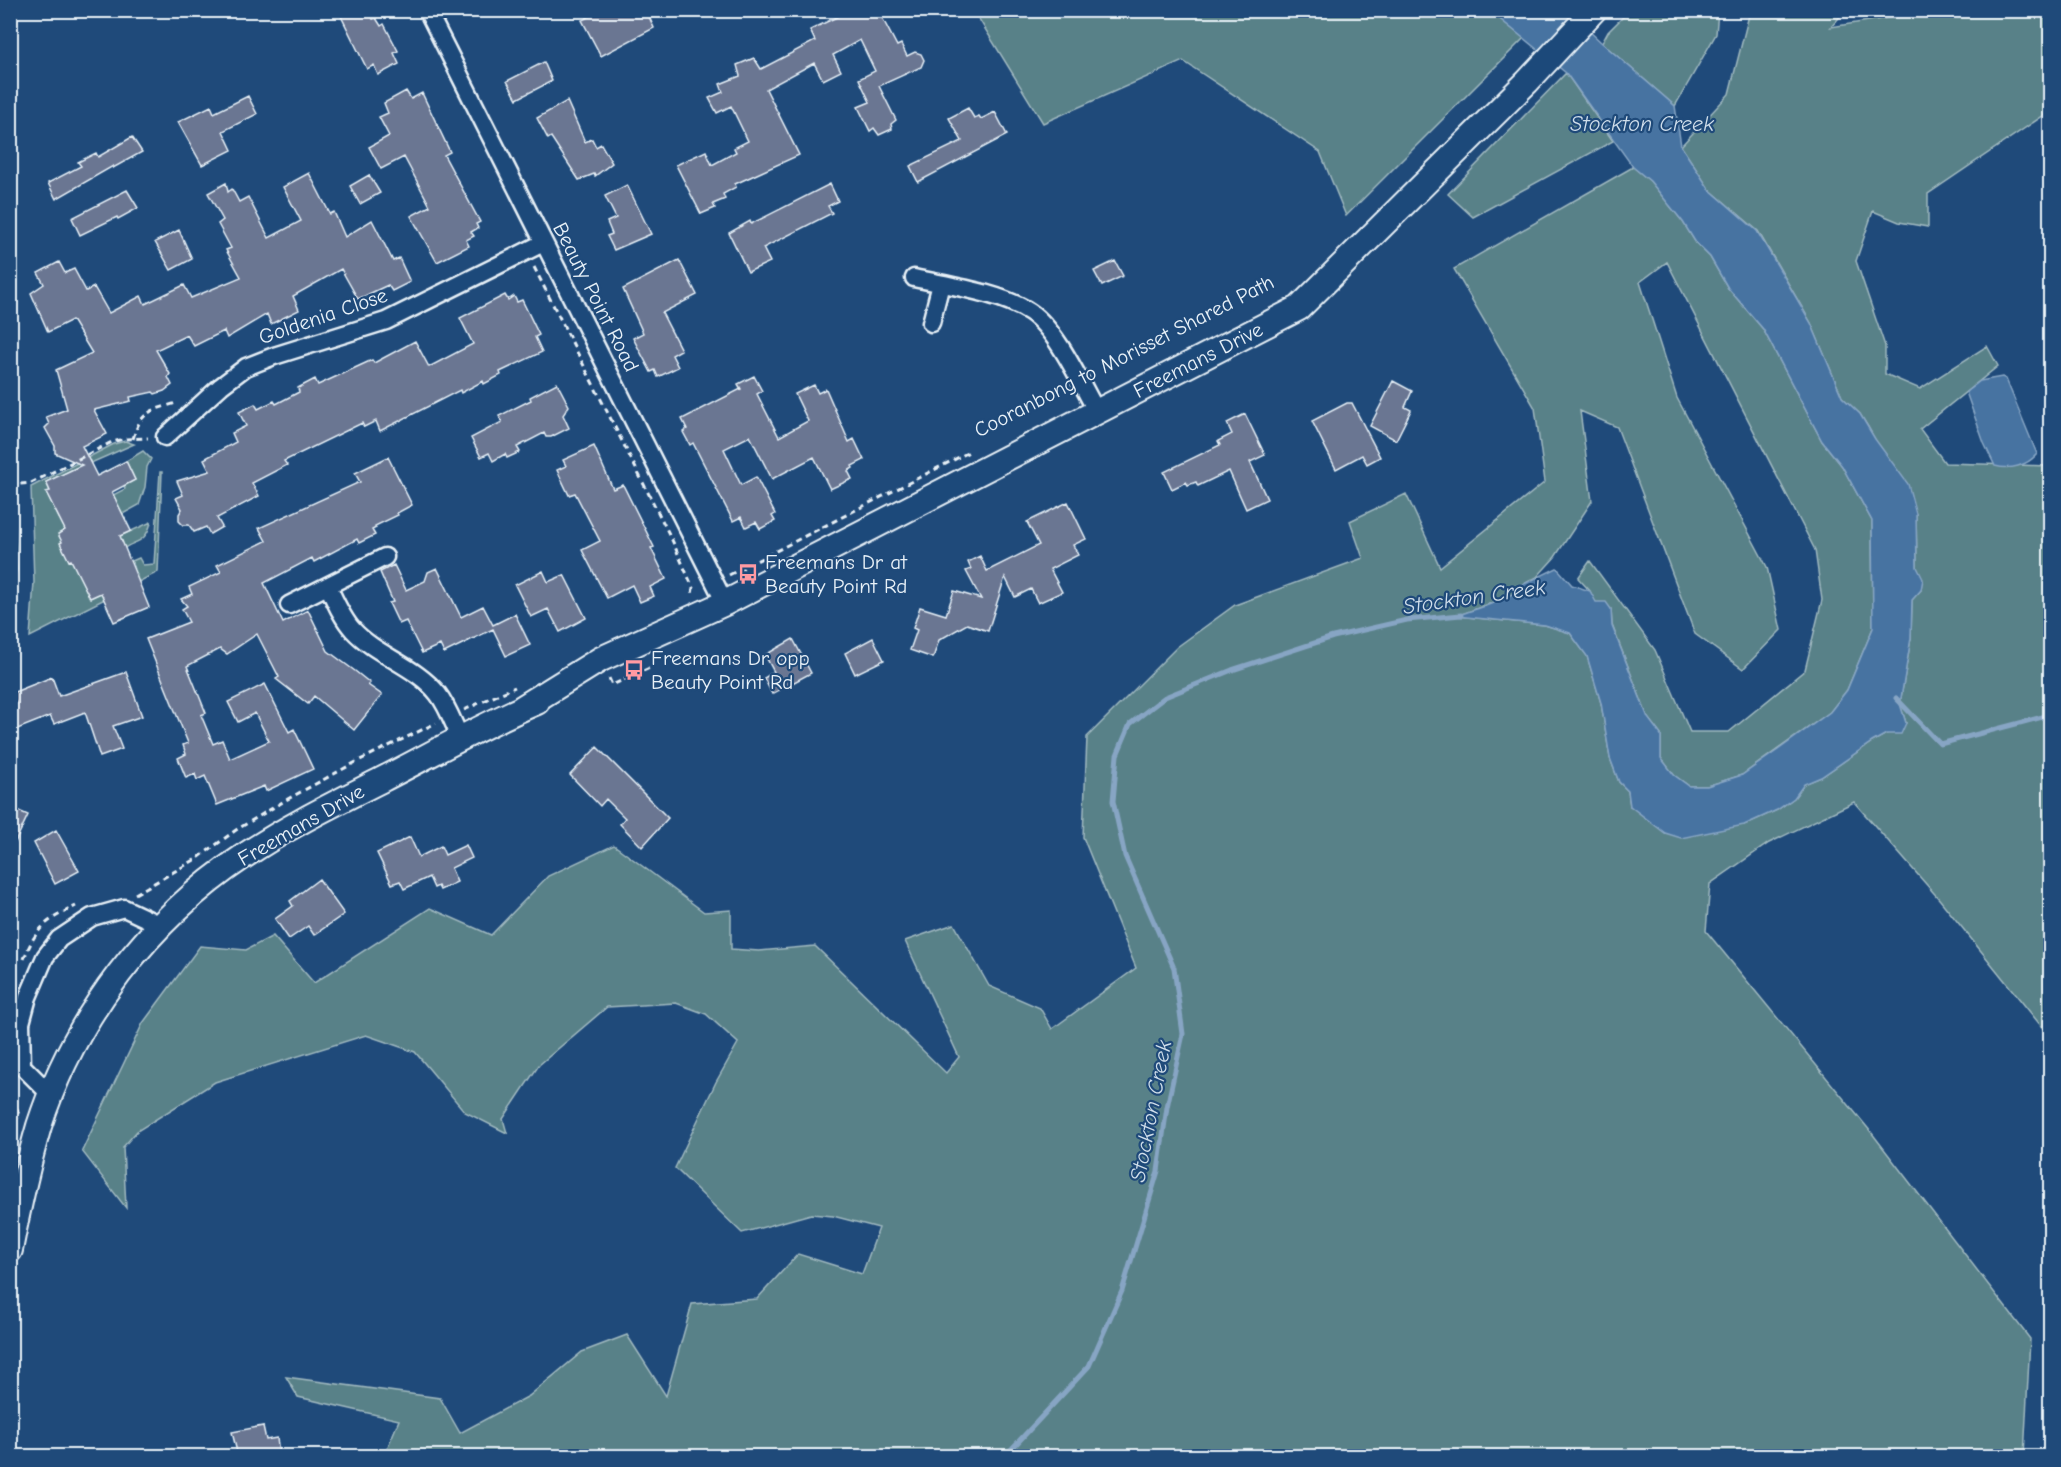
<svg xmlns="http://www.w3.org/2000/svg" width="2061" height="1467" viewBox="0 0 2061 1467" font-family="'Comic Neue',sans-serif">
<rect width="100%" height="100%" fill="#1f4a7a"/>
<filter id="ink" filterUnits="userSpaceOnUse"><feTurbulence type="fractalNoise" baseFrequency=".0167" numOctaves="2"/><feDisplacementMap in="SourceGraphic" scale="12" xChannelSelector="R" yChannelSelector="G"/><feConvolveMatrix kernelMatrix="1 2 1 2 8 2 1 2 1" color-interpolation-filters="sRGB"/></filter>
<g filter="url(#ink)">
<path fill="#598188" stroke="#a0b9c0" stroke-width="1.5" d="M 974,11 L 1490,11 L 1524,38 L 1346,216 L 1320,152 L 1183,61 L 1043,123 Z
M 1629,11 L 1718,11 L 1716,34 L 1675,106 L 1602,43 L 1608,32 Z
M 1750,11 L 1845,11 L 1831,27 L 1932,11 L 2050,11 L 2050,111 L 1928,194 L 1928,227 L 1899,222 L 1873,211 L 1856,261 L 1885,346 L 1885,374 L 1920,389 L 1987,346 L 1998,366 L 1920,429 L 1945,463 L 2050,466 L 2050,1037 L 1940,900 L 1854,802 L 1769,843 L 1710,884 L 1706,931 L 1871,1132 L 2030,1339 L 2024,1456 L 610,1456 L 587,1449 L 583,1456 L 384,1456 L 399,1420 L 298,1397 L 286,1377 L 440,1398 L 460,1433 L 529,1396 L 582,1352 L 627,1335 L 666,1396 L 692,1304 L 757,1299 L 798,1254 L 862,1274 L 879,1228 L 833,1216 L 811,1214 L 742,1233 L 675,1168 L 716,1082 L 738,1043 L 706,1014 L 676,1003 L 607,1007 L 539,1065 L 503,1119 L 507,1133 L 465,1112 L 415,1052 L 366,1035 L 215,1082 L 137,1131 L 123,1147 L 126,1208 L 82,1151 L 143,1023 L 200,946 L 246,950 L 273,936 L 314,983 L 430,908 L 491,935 L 548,876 L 614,845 L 704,912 L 731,910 L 731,949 L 759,951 L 815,946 L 946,1073 L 959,1057 L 905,941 L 954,924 L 989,986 L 1040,1008 L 1052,1029 L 1136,968 L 1083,837 L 1087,737 L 1177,647 L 1235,605 L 1363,558 L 1350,521 L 1406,494 L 1440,567 L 1545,482 L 1535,408 L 1454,269 L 1633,167 L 1650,181 L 1683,222 L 1696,243 L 1710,257 L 1728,288 L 1763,329 L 1822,441 L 1842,466 L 1872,521 L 1873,628 L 1847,690 L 1830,712 L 1742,775 L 1707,786 L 1689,786 L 1674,775 L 1661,758 L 1661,735 L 1648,718 L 1612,625 L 1611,609 L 1595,602 L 1590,591 L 1578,578 L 1590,561 L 1655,650 L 1690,732 L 1729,732 L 1805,670 L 1822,600 L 1815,550 L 1667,262 L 1640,282 L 1677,398 L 1767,567 L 1781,630 L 1743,669 L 1695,634 L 1617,427 L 1580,411 L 1592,501 L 1555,557 L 1537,577 L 1522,585 L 1520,590 L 1502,599 L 1457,616 L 1545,625 L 1570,633 L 1587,656 L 1601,703 L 1610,758 L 1619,782 L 1628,791 L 1630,806 L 1744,825 L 1777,810 L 1794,798 L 1804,784 L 1821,777 L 1872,742 L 1906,723 L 1900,704 L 1911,638 L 1912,600 L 1921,590 L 1917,567 L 1916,514 L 1868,427 L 1860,414 L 1842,397 L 1811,323 L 1758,231 L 1709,189 L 1681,146 L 1729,94 Z
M 1566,73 L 1613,141 L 1473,217 L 1448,194 Z
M 125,441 L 134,444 L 91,463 L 90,461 L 46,482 L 50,491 L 47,493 L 59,518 L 88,505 L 90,507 L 125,489 L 124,486 L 135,480 L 126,461 L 143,451 L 151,459 L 147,467 L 145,487 L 139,505 L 108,522 L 116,538 L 151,522 C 146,545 133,540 122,550 C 111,562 100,584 90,598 L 137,575 L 132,561 L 139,558 L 143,565 L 154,564 L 160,472 L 162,472 L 158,572 L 30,637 L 34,582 L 31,487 L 114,444 Z
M 11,469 L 17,570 L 11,590 L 10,590 Z"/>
<path fill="#4673a1" stroke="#87a5c4" stroke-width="1.5" d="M 1490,11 L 1568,11 L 1602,43 L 1675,106 L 1681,146 L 1709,189 L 1757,231 L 1811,323 L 1842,397 L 1860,414 L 1875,439 L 1908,484 L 1916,514 L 1917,567 L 1923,579 L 1921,590 L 1912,600 L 1911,638 L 1900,704 L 1906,723 L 1901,734 L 1886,734 L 1872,742 L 1821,777 L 1804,784 L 1794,798 L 1777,810 L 1744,825 L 1681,838 L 1665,833 L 1630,806 L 1628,791 L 1619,782 L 1610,758 L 1601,703 L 1587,656 L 1570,633 L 1545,625 L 1456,616 C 1471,610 1515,599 1522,585 L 1557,568 L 1572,585 L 1590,591 L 1596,602 L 1606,602 L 1611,609 L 1612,626 L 1648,718 L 1661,735 L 1661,758 L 1674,775 L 1689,786 L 1707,786 L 1742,775 L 1778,750 L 1830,712 L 1847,690 L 1873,628 L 1872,521 L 1842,466 L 1822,441 L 1763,329 L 1728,288 L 1710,257 L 1696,243 L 1683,222 L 1650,181 L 1633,167 L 1566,73 Z
M 2002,377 L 2006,379 L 2037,454 C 2027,466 2010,470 1995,466 L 1984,443 L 1966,392 L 1980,381 Z"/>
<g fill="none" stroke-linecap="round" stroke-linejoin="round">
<path stroke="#87a5c4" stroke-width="5" d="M 1896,698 L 1940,744 L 2050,715
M 1005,1456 L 1089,1366 L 1122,1291 L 1158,1171 L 1167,1107 L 1183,1034 L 1174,968 L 1125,856 L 1113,801 L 1117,755 L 1130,724 L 1165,697 L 1232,670 L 1333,637 L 1407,620 L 1461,615"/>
</g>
<path fill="#6b7692" stroke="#e8f1f8" stroke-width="1.5" d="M 338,10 L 369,10 L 373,19 L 376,18 L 381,26 L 384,24 L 398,51 L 394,53 L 399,64 L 378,75 L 374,65 L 367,69 Z
M 603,10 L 646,10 L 654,28 L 601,56 L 582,20 Z
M 851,10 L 878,10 L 897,46 L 901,44 L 907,56 L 915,52 L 921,54 L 924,60 L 921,67 L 879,86 L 896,120 L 891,124 L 892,129 L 879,135 L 874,128 L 870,131 L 858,107 L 870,102 L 859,79 L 875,71 L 860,40 L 833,55 L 841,71 L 823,80 L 814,63 L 766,89 L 799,155 L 735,184 L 736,187 L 723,194 L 725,199 L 713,204 L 715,208 L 701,214 L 676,165 L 706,151 L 712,165 L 736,152 L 734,148 L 748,141 L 731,106 L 717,113 L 709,98 L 723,92 L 720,84 L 740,76 L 737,65 L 754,58 L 761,69 L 815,41 L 810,30 Z
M 544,62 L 552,81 L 517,99 L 507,81 Z
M 406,91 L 411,99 L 422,93 L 450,152 L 444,155 L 480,222 L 476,224 L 478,228 L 471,232 L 474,236 L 466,240 L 469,246 L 437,262 L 411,216 L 430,206 L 404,157 L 381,169 L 369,147 L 389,136 L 379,117 L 388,113 L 384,103 Z
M 248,96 L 257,114 L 223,131 L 232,150 L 202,165 L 178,122 L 211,106 L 214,113 Z
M 567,101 L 585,142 L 592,139 L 596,147 L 601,144 L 612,163 L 595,176 L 594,174 L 579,180 L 551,137 L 548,139 L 537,118 Z
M 968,108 L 974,118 L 979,116 L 981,119 L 995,112 L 1007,135 L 918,182 L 910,166 L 962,141 L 949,118 Z
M 132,137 L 142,152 L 113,168 L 113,166 L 56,199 L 48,183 L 81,166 L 78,162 L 96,153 L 98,157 Z
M 309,173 L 330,214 L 334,212 L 345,237 L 372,220 L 393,261 L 399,258 L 410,282 L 392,291 L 388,285 L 358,299 L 341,269 L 293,296 L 299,310 L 271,324 L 267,314 L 227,338 L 224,331 L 194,346 L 187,335 L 156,350 L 170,374 L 168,377 L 172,385 L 164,391 L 155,394 L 153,392 L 130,397 L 131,401 L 94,410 L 107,434 L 82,446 L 97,476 L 126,461 L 135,480 L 112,492 L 131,531 L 120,536 L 149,607 L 114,622 L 101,593 L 90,598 L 71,560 L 69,561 L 60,543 L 62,542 L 58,534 L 65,530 L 46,492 L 50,491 L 46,482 L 82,465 L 55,453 L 55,446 L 45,428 L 49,424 L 46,417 L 67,409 L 56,370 L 92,353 L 72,320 L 48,332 L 31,293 L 44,284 L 38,273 L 59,262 L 65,273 L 74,269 L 86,291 L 94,287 L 109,313 L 141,296 L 145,304 L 184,285 L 191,298 L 241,277 L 226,250 L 231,248 L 218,224 L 223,220 L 208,193 L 226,183 L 228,192 L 232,189 L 239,202 L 248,197 L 269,238 L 301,221 L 283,187 Z
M 369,175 L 380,193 L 360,204 L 350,186 Z
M 830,184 L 838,201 L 828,206 L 832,213 L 763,248 L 770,262 L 748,272 L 729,233 L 750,221 L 751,224 Z
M 627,185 L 651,234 L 614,250 L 607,236 L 612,234 L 607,222 L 616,218 L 605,196 Z
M 127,190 L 138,208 L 118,219 L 117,217 L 80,235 L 72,218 Z
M 179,230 L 192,259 L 171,270 L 155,242 Z
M 679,260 L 697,295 L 662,313 L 681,350 L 672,355 L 678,367 L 658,377 L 655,370 L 651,372 L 633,338 L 643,333 L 623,289 Z
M 1115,261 L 1123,276 L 1102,286 L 1094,271 Z
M 505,295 L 508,300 L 514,296 L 517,302 L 522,300 L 539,335 L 535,337 L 542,352 L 500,372 L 501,375 L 484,384 L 483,381 L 461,393 L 460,390 L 380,431 L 376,421 L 364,427 L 362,423 L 284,461 L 287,465 L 252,483 L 259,496 L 217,518 L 222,527 L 210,534 L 206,527 L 194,532 L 189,525 L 183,525 L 179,521 L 179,514 L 182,509 L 176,498 L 183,495 L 177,481 L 210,471 L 204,459 L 236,442 L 232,433 L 246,426 L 239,412 L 255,404 L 258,409 L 274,401 L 276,404 L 299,392 L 298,388 L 315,379 L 318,385 L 372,360 L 374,363 L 415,341 L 429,367 L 473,344 L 460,318 Z
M 754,376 L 762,391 L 757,394 L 779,437 L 808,421 L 795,394 L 814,385 L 818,393 L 826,389 L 849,442 L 854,439 L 864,460 L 852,466 L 853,468 L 848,471 L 852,479 L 830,489 L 814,457 L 772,479 L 750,436 L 724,449 L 741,485 L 756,477 L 775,514 L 772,516 L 775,521 L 760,529 L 756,522 L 746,527 L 741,517 L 733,521 L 693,443 L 690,445 L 683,432 L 687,429 L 682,419 L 741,389 L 738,384 Z
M 1393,381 L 1412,391 L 1405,407 L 1411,410 L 1396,440 L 1370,426 Z
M 557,383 L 569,406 L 563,415 L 569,428 L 551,437 L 546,437 L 544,433 L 517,447 L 520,452 L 507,458 L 505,454 L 493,461 L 489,453 L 481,457 L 471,438 L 502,422 L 499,416 L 531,400 L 530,397 Z
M 1347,403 L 1352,403 L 1380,457 L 1367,464 L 1362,455 L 1336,469 L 1312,421 Z
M 1245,414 L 1265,455 L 1250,462 L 1267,499 L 1246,509 L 1229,471 L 1198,486 L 1196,482 L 1188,485 L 1186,482 L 1172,489 L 1164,472 L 1220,445 L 1218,441 L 1232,434 L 1227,423 Z
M 594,446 L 613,489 L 623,485 L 654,547 L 651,548 L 666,579 L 650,587 L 654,596 L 640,602 L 632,585 L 607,598 L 582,550 L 600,541 L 575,493 L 569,495 L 557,470 L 566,466 L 563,460 Z
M 388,457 L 412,505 L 397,513 L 398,515 L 375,526 L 376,528 L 372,530 L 375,535 L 359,543 L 357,539 L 314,562 L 312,558 L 264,583 L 283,623 L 308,610 L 328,651 L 355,671 L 370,683 L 368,685 L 382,695 L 354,730 L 314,696 L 308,704 L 276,679 L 279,677 L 257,634 L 227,654 L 220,649 L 187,666 L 206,713 L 201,715 L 213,744 L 222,740 L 230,759 L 269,741 L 255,713 L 238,722 L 228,702 L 265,684 L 289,732 L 294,729 L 313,769 L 266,791 L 264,786 L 217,805 L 205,776 L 197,780 L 195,774 L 186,778 L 178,758 L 186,754 L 183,745 L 188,743 L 146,639 L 189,622 L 182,609 L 187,606 L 181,599 L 192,594 L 189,587 L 221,572 L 217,565 L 266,541 L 259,528 L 360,482 L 355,473 Z
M 1068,502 L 1086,539 L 1073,545 L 1078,555 L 1050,569 L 1062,592 L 1038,603 L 1031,589 L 1015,597 L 1005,577 L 988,631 L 967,624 L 939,640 L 933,658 L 910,650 L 917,630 L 913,628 L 920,607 L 946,615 L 954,591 L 981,599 L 966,571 L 971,569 L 968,562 L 980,556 L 987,571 L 1039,545 L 1027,522 Z
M 394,565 L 406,590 L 425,581 L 428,572 L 437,568 L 461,617 L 483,606 L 493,625 L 515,614 L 530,645 L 506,656 L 493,629 L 444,653 L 440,645 L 422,653 L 406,621 L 399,624 L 389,603 L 393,602 L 380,572 Z
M 543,571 L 548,582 L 564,575 L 586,618 L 560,632 L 548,609 L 531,617 L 515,585 Z
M 873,638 L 884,660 L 855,674 L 845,653 Z
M 793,639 L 811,673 L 772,694 L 764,678 L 774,672 L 765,655 Z
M 126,672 L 142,716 L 113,726 L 122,749 L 100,757 L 85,712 L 54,724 L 50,716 L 10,732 L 10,705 L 16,703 L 12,693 L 52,677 L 59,696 Z
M 597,747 L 668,818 L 642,847 L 620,824 L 625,818 L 606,799 L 600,806 L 570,775 Z
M 10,807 L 28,815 L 10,853 Z
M 56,830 L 79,871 L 55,884 L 34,843 Z
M 410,837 L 419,857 L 441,846 L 445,855 L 466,845 L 472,858 L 451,868 L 457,882 L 440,890 L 438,886 L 434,888 L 429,877 L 404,889 L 400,881 L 392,884 L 377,853 Z
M 319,879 L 344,914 L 314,935 L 308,926 L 289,939 L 275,919 L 293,906 L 290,901 Z
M 263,1426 L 266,1440 L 277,1438 L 279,1455 L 238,1456 L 232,1432 Z"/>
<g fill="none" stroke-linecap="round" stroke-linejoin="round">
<g stroke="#e8f1f8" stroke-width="21">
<path id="street" d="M 427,10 L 725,603
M 914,278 C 950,286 999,292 1030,312 C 1057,330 1081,384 1097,412
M 931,323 L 941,284
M 165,437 L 221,386 L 246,367 L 274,356 L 386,321 L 543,243
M 328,586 C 335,601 342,618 353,630 C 377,656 416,666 438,694 C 448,707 454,725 461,739
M 289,605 L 385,557
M 51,1095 L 22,1066 L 21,1023 L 28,997 L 45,957 L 59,939 L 92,917 L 124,908 L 160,925"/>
</g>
<g stroke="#e8f1f8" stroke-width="28">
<path id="secondary" d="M 522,708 L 601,659 L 725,603 L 1299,308 L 1527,82 L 1594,10
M 10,1250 C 18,1209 27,1167 39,1126 C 74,1017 149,919 244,856 C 288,826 336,803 383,779 C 434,753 484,724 537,702"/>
</g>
<path stroke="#e8f1f8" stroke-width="3" stroke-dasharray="6 4.5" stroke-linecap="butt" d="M 534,267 L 672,540 L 693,588 L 692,594
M 133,439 C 141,410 151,411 176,403
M 10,485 L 31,483 L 112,442 L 124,439 L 148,438
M 729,575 L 969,452
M 609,678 L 612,685 L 652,667
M 464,710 L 515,687
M 135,894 L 198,858 L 236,830 L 286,800 L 356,762 L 436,723
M 24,959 C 36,927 47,920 76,906
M 10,1088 L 20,1118"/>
<use href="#street" stroke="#1f4a7a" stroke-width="16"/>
<use href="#secondary" stroke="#1f4a7a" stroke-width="24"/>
</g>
</g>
<defs>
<g id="bus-bare" transform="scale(1.62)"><path d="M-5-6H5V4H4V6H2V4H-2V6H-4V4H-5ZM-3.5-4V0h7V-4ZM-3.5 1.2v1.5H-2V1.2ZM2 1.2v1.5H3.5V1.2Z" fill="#ff9aa2" stroke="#1f4a7a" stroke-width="2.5" paint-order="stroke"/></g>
</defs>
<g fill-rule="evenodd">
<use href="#bus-bare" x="748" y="574"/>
<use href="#bus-bare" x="634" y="670"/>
</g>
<g text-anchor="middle" stroke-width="4.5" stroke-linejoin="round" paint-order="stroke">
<g font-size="21" fill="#e8f1f8" stroke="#1f4a7a">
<text transform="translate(596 297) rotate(63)" y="7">Beauty Point Road</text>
<text transform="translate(323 316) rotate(-19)" y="7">Goldenia Close</text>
<text transform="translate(1124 356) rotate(-27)" y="7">Cooranbong to Morisset Shared Path</text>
<text transform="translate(1198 360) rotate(-27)" y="7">Freemans Drive</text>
<text transform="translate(301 825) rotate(-30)" y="7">Freemans Drive</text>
</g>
<g font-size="21" fill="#e8f1f8" stroke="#1f4a7a" text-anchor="start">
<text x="765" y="569">Freemans Dr at<tspan x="765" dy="24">Beauty Point Rd</tspan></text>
<text x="651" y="665">Freemans Dr opp<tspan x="651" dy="24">Beauty Point Rd</tspan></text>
</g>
<g font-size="22" font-style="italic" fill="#d0deeb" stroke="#1f4a7a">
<text x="1642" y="131">Stockton Creek</text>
<text transform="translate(1474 596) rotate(-8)" y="8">Stockton Creek</text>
<text transform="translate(1150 1111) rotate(-79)" y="8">Stockton Creek</text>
</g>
</g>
<rect width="2061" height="1467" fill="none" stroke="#1f4a7a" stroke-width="36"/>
<rect x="18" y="18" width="2025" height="1431" fill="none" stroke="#e8f1f8" stroke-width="2" filter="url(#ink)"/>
</svg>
